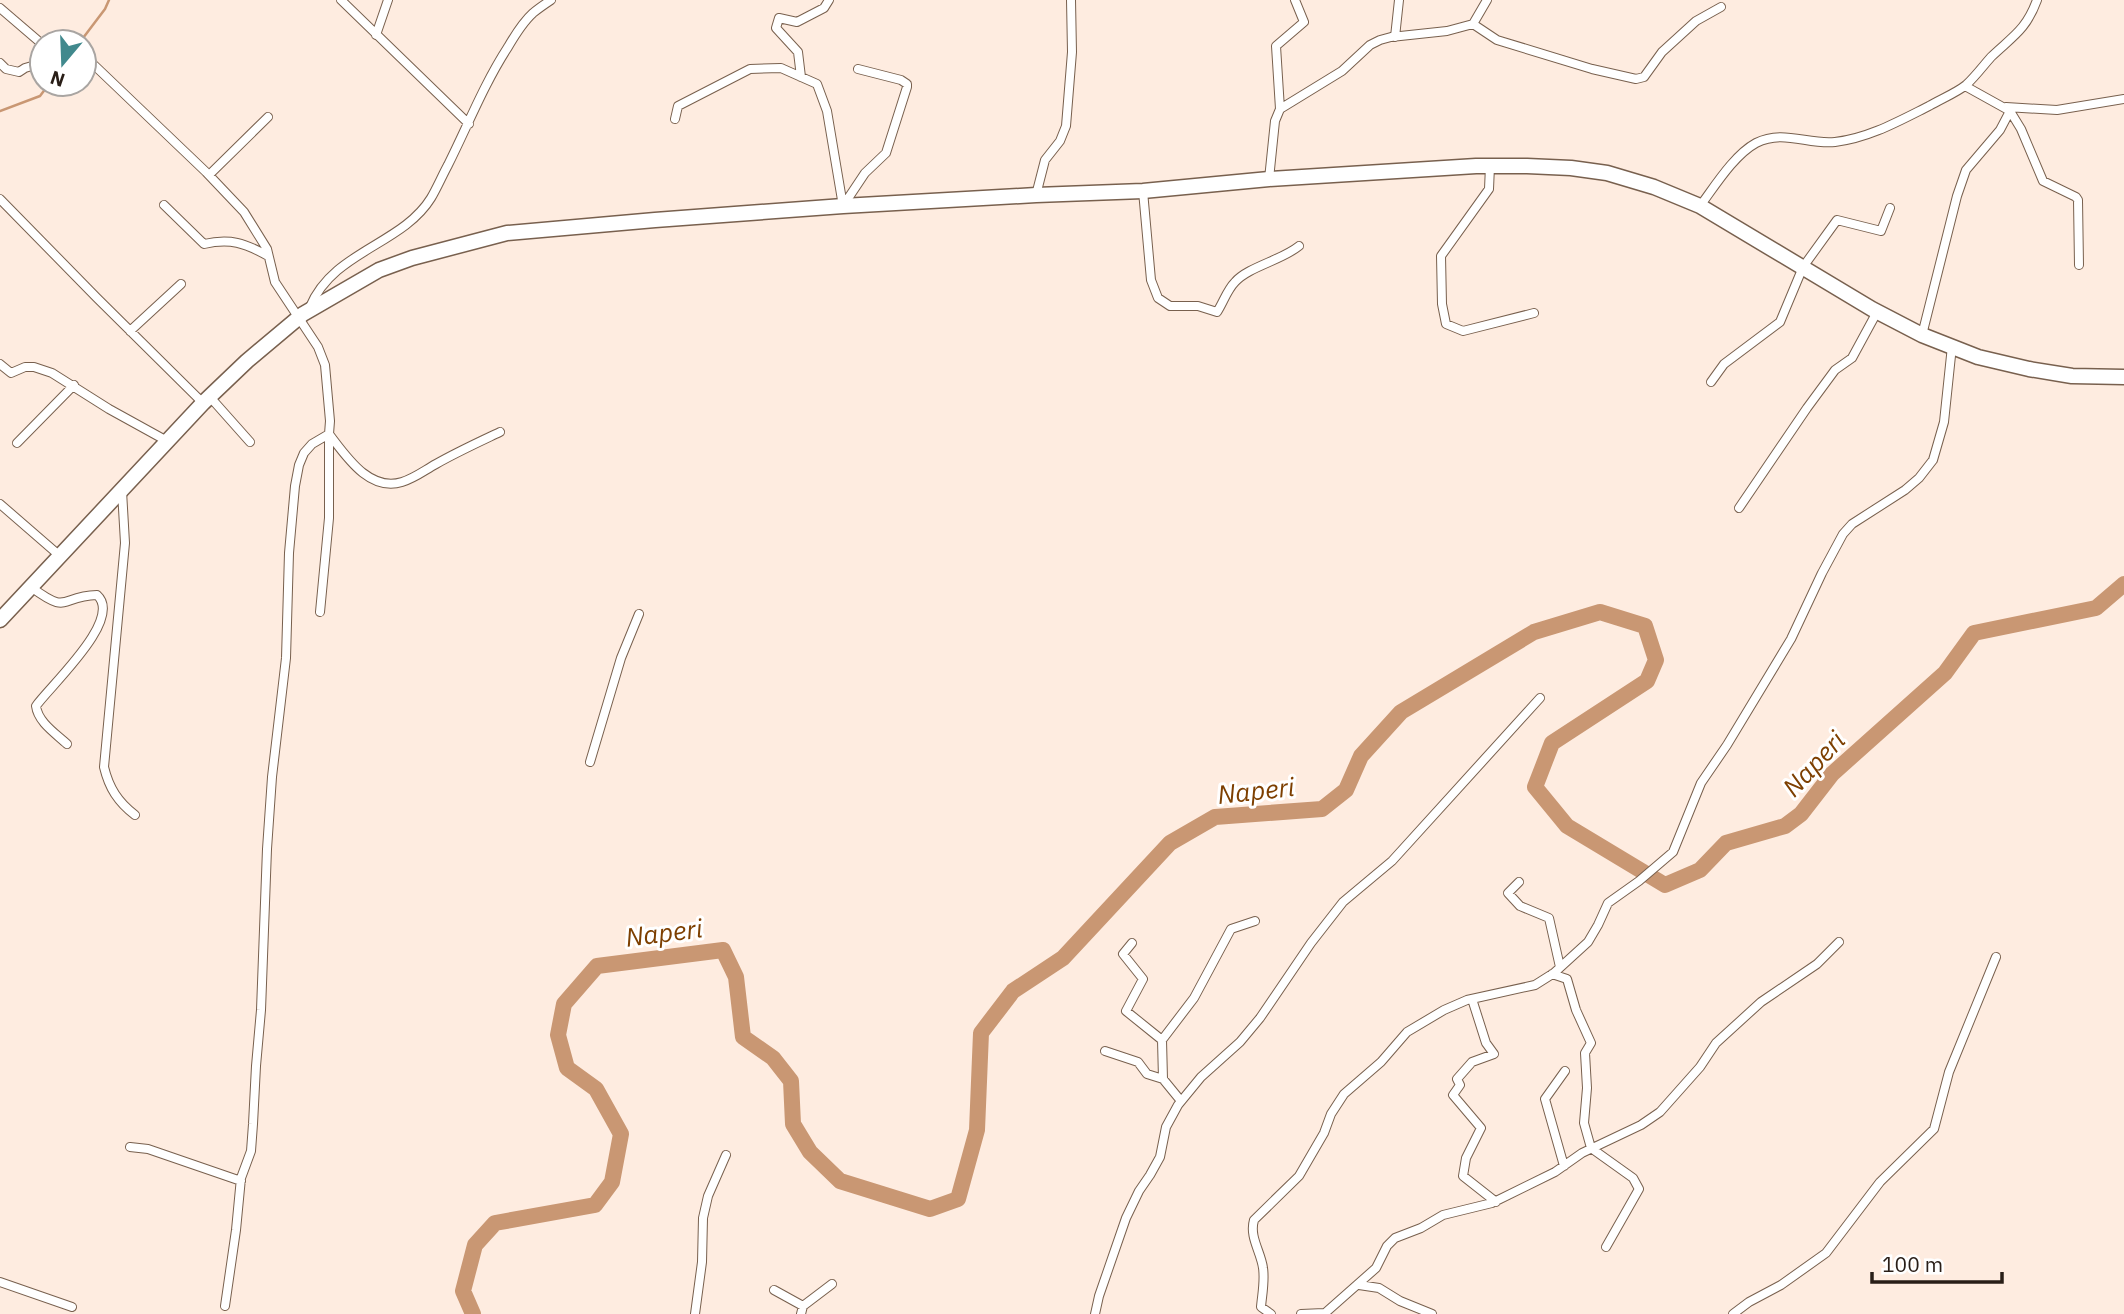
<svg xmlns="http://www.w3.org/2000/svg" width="2124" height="1314" viewBox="0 0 2124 1314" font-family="'IBM Plex Sans',sans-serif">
<rect width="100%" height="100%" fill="#feece0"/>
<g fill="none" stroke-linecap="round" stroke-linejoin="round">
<path stroke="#c99773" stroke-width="2.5" d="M 80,42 L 105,9 L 109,0
M 0,111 L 40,96 L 49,84"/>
<path stroke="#c99773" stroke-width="16" d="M 473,1314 L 463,1291 L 475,1245 L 495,1223 L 595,1205 L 612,1182 L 621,1134 L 596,1089 L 567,1068 L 558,1035 L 564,1004 L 597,966 L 723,950 L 736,977 L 743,1037 L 773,1058 L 791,1081 L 793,1124 L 810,1152 L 840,1181 L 930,1209 L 958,1199 L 977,1130 L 981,1033 L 1013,991 L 1063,958 L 1170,843 L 1215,817 L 1322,809 L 1346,790 L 1361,756 L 1401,712 L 1534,632 L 1600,612 L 1645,626 L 1656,660 L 1647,681 L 1552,743 L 1535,787 L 1567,826 L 1665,885 L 1700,870 L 1726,843 L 1785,826 L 1801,814 L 1832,774 L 1945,673 L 1974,633 L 2096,608 L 2124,584"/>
<g stroke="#78604e" stroke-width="10">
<path id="street" d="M 341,0 L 469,124
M 0,8 L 42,44
M 1473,24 L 1497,40 L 1592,69 L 1636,79 L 1644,77 L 1662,52 L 1696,21 L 1721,7
M 376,35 L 388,0
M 1395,37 L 1399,0
M 84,60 L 94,65 L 206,172 L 244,212 L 267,249 L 275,282 L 318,347 L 325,365 L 330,421 L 329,434 L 312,444 L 304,453 L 299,465 L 295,486 L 289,553 L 286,658 L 272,777 L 267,849 L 261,1010 L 256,1066 L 253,1124 L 251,1151 L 241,1178 L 236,1230 L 225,1306
M 0,63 L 6,69 L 19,72 L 25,68 L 42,63
M 801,77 L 798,52 L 776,28 L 779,18 L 797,22 L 824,8 L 829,0
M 1965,86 L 2010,111 L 2021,129 L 2043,181 L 2076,197 L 2078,200 L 2079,265
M 2006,107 L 2057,110 L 2124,99
M 1280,109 L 1276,46 L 1304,22 L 1295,0
M 675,119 L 678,106 L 750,69 L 781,68 L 817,84 L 827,111 L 843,206
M 1490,166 L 1489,189 L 1441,256 L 1442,304 L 1446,324 L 1463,331 L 1534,313
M 209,175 L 268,117
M 1269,179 L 1275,121 L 1280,109 L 1342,71 L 1370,45 L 1380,40 L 1391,37 L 1447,31 L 1473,24 L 1487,0
M 1143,191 L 1151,280 L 1158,298 L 1170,306 L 1198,306 L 1217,312 C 1223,303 1227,290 1235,282 C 1248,267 1282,260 1299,246
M 1036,195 L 1045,160 L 1060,141 L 1066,126 L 1072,52 L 1071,0
M 0,199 L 97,298 L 203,403
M 164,205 L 204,244 C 230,238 245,243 268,256
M 843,206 L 865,173 L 886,153 L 907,87 L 907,84 L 901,80 L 858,69
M 1700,206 C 1715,186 1734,155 1756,143 C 1783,129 1808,145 1835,142 C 1869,138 1899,121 1929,106 C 1941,99 1956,93 1966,85 C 1975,77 1983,66 1991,57 C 2013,36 2026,30 2037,0
M 310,307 C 333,251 402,245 431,198 C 437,188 442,176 448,165 C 468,125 484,84 508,47 C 515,35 523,22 533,13 C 539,8 545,4 551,0
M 130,331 L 181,284
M 1922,335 L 1957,196 L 1966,170 L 2000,130 L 2010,111
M 0,364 L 11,373 L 25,367 L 34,367 L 52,373 L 109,409 L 167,441
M 1711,382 L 1724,364 L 1780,322 L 1803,267 L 1837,220 L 1881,231 L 1890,208
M 210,397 L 250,442
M 329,434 C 346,456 369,492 402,482 C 415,478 425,470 436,464 C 457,452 479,442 500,432
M 17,443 L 74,385
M 122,491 L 125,543 L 104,767 C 109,788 118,802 135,815
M 0,504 L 60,556
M 1739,508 L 1807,408 L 1835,370 L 1852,358 L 1877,312
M 31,587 C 70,616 59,596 97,595 C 124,619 50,686 36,706 C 38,722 55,733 67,744
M 320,612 L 329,518 L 329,434
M 590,762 L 621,658 L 639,614
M 1519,882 L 1508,893 L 1520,906 L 1549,918 L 1560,967
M 1132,943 L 1123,954 L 1143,979 L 1126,1011 L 1162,1040
M 1552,974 L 1567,979 L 1576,1010 L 1591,1043 L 1585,1053 L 1587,1088 L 1584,1123 L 1591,1148 L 1633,1178 L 1639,1189 L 1606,1247
M 1472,999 L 1486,1043 L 1494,1054 L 1472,1062 L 1457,1079 L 1460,1085 L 1453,1095 L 1481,1128 L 1466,1158 L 1463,1176 L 1496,1202
M 1105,1051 L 1138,1062 L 1147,1074 L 1163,1079
M 1181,1101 L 1163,1079 L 1162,1040 L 1194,998 L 1231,929 L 1255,921
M 130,1147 L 148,1149 L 241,1181
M 1564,1166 L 1545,1099 L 1565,1071
M 0,1282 L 72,1307
M 1359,1285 L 1379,1288 L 1400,1301 L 1432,1314
M 774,1290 L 803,1306
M 695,1314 L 702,1262 L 703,1218 L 708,1196 L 726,1155
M 801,1314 L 803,1306 L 832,1284
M 1095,1314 L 1099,1296 L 1126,1218 L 1139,1191 L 1150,1175 L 1160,1157 L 1166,1127 L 1178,1105 L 1201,1077 L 1240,1042 L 1260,1018 L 1311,943 L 1343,902 L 1392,861 L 1540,698
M 1271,1314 L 1261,1307 C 1262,1295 1265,1281 1263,1268 C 1261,1252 1249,1237 1254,1220 L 1299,1176 L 1324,1133 L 1331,1114 L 1344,1094 L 1381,1062 L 1407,1032 L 1444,1010 L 1467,1000 L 1535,985 L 1554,973 L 1588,942 L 1598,925 L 1608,903 L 1639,881 L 1673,852 L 1701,783 L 1727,745 L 1791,639 L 1822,573 L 1843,534 L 1852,524 L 1905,490 L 1919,478 L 1933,460 L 1944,422 L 1952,346
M 1301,1314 L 1324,1313
M 1324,1314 L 1376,1268 L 1387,1246 L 1395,1238 L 1421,1228 L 1443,1215 L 1492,1203 L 1555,1172 L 1582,1153 L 1641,1125 L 1660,1112 L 1700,1067 L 1716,1043 L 1761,1002 L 1817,964 L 1839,942
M 1733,1314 L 1749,1302 L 1781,1285 L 1826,1253 L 1880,1182 L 1934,1129 L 1949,1072 L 1996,957"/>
</g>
<g stroke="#78604e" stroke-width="17">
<path id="highway" d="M 0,620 L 203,403 L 247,361 L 303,314 L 379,270 L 412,258 L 507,233 L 655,220 L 843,206 L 1036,195 L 1143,191 L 1269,179 L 1476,166 L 1527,166 L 1571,168 L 1607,173 L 1654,187 L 1700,206 L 1872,309 L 1922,335 L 1978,357 L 2029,369 L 2072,376 L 2124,377"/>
</g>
<use href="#street" stroke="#fff" stroke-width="8"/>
<use href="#highway" stroke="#fff" stroke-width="14"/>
</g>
<g text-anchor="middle" stroke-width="6" stroke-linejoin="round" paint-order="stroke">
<g font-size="26" font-style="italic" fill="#7d3f00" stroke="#fff">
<text transform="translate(1814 764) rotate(-47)" y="9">Naperi</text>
<text transform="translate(1256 791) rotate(-6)" y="9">Naperi</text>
<text transform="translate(664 933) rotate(-7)" y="9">Naperi</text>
</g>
</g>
<g transform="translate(63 63) rotate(199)"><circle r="33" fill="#ffffff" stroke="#a9a5a2" stroke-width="2"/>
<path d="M0-5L12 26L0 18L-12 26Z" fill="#41898d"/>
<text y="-10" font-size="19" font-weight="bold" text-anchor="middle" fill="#291e17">N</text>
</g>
<path d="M1872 1272v10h130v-10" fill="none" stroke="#291e17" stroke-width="3.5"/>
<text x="1882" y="1272" font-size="21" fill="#291e17" stroke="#ffffff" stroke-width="5" paint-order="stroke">100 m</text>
</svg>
